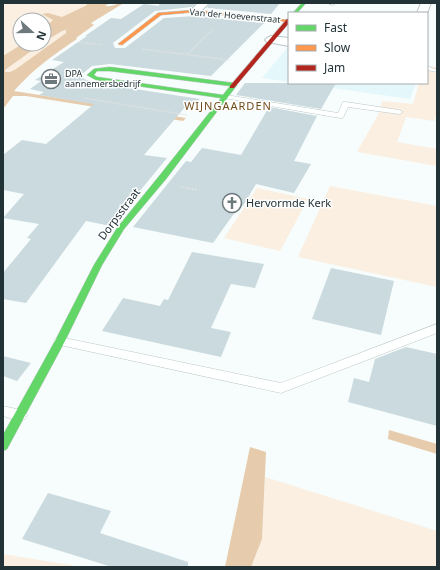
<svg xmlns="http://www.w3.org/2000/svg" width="440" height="570" viewBox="0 0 440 570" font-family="'Noto Sans',sans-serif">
<rect width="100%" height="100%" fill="#f7fcfc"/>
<path fill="#e4f8fc" d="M 287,48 L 289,48 L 289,82 L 262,78 Z
M 297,83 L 416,83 L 410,99 Z"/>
<path fill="#faefe0" d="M 3,3 L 86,3 L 88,4 L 63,17 C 55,17 52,13 43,14 L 53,20 L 44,28 L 44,20 L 20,20 L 20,44 L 22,44 L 3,56 Z
M 66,30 L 66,33 L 16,69 L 10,72 L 5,72 L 5,70 L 41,44 L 44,44 L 44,42 L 62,31 Z
M 427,66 L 437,67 L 437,113 L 434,121 L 406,117 L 397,142 L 437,149 L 437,166 L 357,152 L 379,113 L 382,101 L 413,104 L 419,83 L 427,83 Z
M 330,186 L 437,206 L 437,287 L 298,257 Z
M 257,188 L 308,199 L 280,251 L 224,238 Z
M 265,477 L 437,531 L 437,567 L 251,567 L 262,539 Z
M 3,554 L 82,567 L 3,567 Z"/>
<path fill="#e6ccac" d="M 86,3 L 110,3 L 105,6 C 112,7 117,3 124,3 L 91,23 L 94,25 L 76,38 L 77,39 L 74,41 C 49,58 34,69 14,91 L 186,118 L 183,121 L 26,96 L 13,96 L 3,109 L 3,56 L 22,44 L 41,44 L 5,70 L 5,72 L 10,72 L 16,69 L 66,33 L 66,30 L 62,31 L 44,42 L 44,28 L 53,20 L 42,14 L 48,13 L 62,17 L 87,5 Z
M 389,430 L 437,444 L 437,454 L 388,439 Z
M 250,447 L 266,452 L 262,539 L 251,567 L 225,567 Z"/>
<path fill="#cadade" d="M 159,3 L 196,3 L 192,7 L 155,11 L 113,43 L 115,48 L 125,48 L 164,18 L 195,16 L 264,23 L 211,76 L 110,64 L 92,66 L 82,74 L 84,79 L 96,83 L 200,99 L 192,107 L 186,106 L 144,155 L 167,158 L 111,226 L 86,221 L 26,303 L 3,299 L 3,273 L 31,239 L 27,238 L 39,224 L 3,218 L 24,194 L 3,190 L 3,155 L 22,140 L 46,144 L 94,104 L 39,95 L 44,92 L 30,89 L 41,81 L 35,80 L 64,62 L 52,60 L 87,36 L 85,36 L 111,18 L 121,19 L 144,4 L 159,6 Z
M 210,3 L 280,3 L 271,14 L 207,8 Z
M 245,83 L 336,83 L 321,109 L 236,95 Z
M 269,107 L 317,116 L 294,161 L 311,164 L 294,193 L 256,184 L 243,206 L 240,205 L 213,243 L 133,227 L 186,161 L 191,162 L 202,148 L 241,155 Z
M 192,252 L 264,264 L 255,288 L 231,284 L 211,328 L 231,332 L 221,357 L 102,331 L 123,298 L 160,306 L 164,299 L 168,300 Z
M 331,268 L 394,281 L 381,335 L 312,319 Z
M 406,347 L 437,354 L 437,426 L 348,402 L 354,378 L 369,382 L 375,359 Z
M 3,356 L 31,363 L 17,381 L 3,376 Z
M 48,493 L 111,511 L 100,533 L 188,562 L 188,567 L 112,567 L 22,539 Z"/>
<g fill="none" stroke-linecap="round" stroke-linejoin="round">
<g stroke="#bdc7c8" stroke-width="1">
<path id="lane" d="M 327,3 L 336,3 L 333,5 Z
M 427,66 L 437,70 L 437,72 L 427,70 Z
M 226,95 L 338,113 L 343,102 L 346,102 L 399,110 L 403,112 L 399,114 L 348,107 L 343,118 L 340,118 L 224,98 L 224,96 Z
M 437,324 L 437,333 L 281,393 L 60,345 L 56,344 L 54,341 L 56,338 L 60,337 L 281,383 Z
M 3,406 L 25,411 L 27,415 L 25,419 L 20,421 L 3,416 Z"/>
</g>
<g stroke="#bdc7c8" stroke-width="2">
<path id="street" d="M 198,3 L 209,3 L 199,13 L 191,13 L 190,11 Z
M 421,3 L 431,3 L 427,13 L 417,13 Z
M 271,36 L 289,38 L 289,46 L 267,42 L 265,40 L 267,38 Z"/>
</g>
<g stroke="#bdc7c8" stroke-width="1">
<path id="fast" d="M 302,3 L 306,3 L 297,13 L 293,13 Z
M 110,67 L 234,83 L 237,85 L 166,179 L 124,229 L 102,265 L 65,341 L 7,449 L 3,451 L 3,435 L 55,341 L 94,265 L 117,228 L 160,175 L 221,98 L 96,80 L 87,75 L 94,69 ZM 97,71 L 110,71 L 230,86 L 223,95 L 97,77 L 94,75 Z"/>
</g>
<g stroke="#bdc7c8" stroke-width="1">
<path id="slow" d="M 195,10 L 288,20 L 289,22 L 195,12 L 161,15 L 122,45 L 118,44 L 158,13 Z"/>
</g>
<g stroke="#bdc7c8" stroke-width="1">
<path id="jam" d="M 287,19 L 289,19 L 289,23 L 234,88 L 230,88 L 230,86 Z"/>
</g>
<path stroke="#e3e4e5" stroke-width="1.5" stroke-dasharray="1 1" stroke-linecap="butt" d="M 79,42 L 103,45
M 143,49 L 230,60
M 187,55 L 213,29
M 83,98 L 187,115"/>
<path stroke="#e3e4e5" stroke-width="2" stroke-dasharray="1.5 1.5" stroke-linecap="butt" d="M 180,187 L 198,190"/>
<use href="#lane" fill="#feffff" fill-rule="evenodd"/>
<use href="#street" fill="#feffff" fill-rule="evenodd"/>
<use href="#fast" fill="#63d668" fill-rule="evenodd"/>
<use href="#slow" fill="#ff974d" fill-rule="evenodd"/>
<use href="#jam" fill="#b3261e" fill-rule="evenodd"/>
</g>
<defs>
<g id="office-ring" transform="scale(1)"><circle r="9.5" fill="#fff" stroke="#6d797c" stroke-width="1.5"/><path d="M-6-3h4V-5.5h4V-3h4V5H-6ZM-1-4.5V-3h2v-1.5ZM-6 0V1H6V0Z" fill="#6d797c"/></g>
<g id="church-ring" transform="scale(1)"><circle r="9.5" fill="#fff" stroke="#6d797c" stroke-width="1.5"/><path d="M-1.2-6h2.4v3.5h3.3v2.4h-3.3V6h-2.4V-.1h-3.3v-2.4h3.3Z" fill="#6d797c"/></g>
</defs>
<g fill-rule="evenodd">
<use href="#office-ring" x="51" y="79"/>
<use href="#church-ring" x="232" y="203"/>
</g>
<g text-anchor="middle" stroke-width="3" stroke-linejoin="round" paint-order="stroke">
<g font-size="9" fill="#223337" stroke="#fff">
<text transform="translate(235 16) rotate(5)" y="3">Van der Hoevenstraat</text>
</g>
<g font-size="9" fill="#223337" stroke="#fff" text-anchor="start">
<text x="65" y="77">DPA<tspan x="65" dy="10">aannemersbedrijf</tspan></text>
</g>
<g font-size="11" letter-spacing="1" fill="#714c1c" stroke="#fff">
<text x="228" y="110">WIJNGAARDEN</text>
</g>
<g font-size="11" fill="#223337" stroke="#fff" text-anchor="start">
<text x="246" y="207">Hervormde Kerk</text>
</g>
<g font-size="11" fill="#223337" stroke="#fff">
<text transform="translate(119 214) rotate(-53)" y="4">Dorpsstraat</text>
</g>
</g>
<rect width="440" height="570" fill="none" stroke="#223337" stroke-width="8"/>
<rect x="288" y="12" width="140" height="72" fill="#ffffff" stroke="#a7adaf"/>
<rect x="296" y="25" width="20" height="6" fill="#63d668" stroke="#a7adaf"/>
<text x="324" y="32" font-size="12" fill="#223337">Fast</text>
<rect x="296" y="45" width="20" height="6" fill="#ff974d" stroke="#a7adaf"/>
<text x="324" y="52" font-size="12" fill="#223337">Slow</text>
<rect x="296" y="65" width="20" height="6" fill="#b3261e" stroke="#a7adaf"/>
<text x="324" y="72" font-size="12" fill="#223337">Jam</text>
<g transform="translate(32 32) rotate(111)"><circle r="19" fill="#ffffff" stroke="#a7adaf"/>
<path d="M0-3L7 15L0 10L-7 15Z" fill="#6d797c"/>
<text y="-6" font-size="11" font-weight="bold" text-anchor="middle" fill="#223337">N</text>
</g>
</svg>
